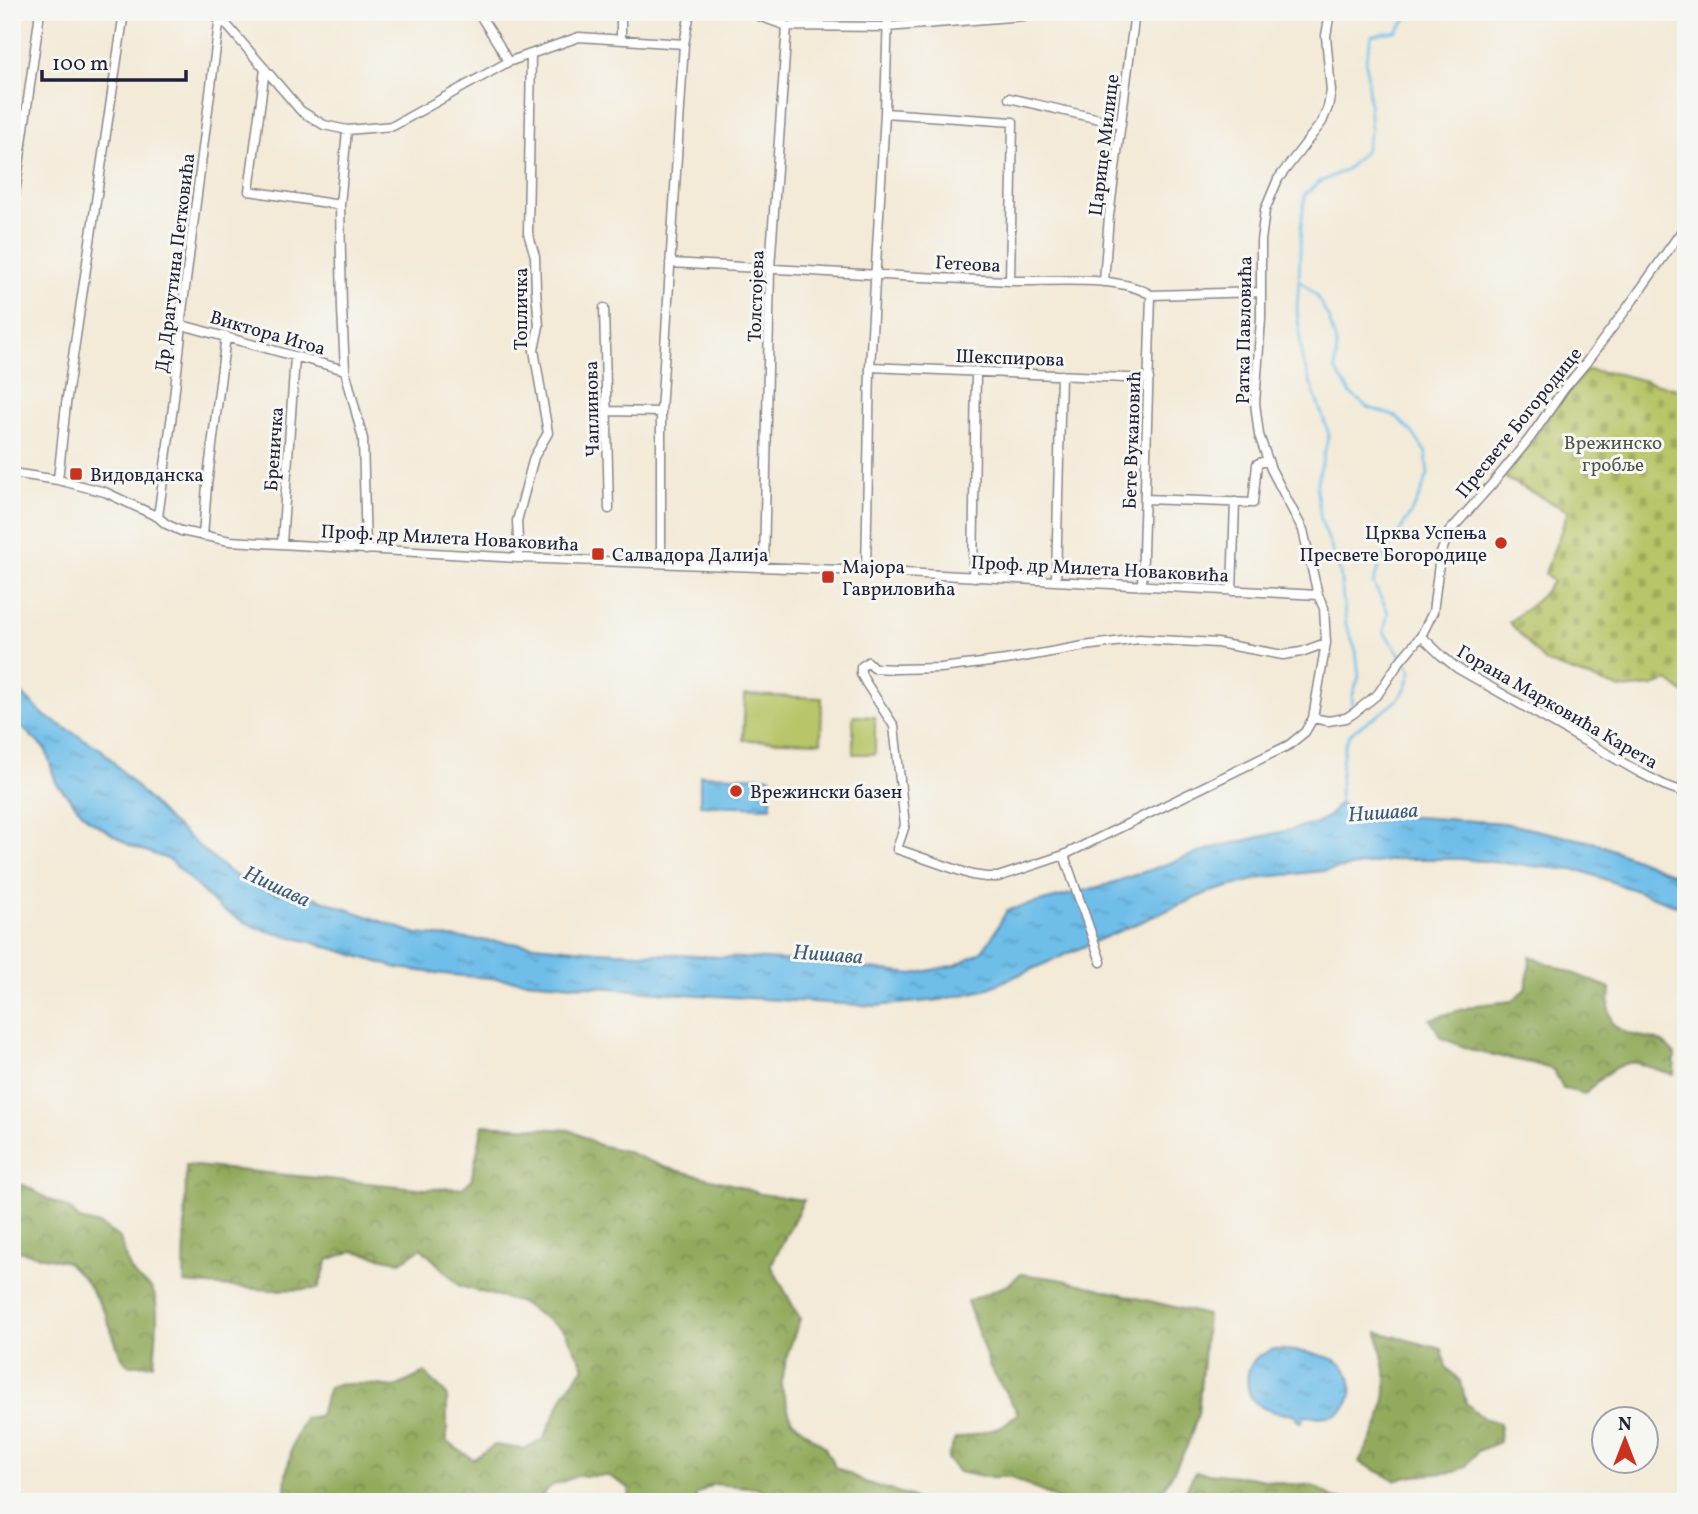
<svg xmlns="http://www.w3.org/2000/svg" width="1698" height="1514" viewBox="0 0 1698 1514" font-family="Vollkorn,serif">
<defs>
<pattern id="forest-crowns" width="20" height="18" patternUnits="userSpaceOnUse" patternTransform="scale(1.75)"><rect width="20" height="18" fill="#92aa5c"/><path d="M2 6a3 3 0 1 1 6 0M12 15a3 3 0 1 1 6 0" fill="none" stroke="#778a4d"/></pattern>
<pattern id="cemetery-stones" width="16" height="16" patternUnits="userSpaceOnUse" patternTransform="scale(1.75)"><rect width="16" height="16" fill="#b8c567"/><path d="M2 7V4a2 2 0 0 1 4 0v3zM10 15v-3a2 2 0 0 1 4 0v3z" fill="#9ea95a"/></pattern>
<pattern id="water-ripples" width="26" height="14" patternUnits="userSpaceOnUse" patternTransform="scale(1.75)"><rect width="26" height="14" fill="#6ebee9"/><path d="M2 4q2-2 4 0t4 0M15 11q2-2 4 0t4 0" fill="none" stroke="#5a9abe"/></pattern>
</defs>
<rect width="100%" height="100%" fill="#f6f6f2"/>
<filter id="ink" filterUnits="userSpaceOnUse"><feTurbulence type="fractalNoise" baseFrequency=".0143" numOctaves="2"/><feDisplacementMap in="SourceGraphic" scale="14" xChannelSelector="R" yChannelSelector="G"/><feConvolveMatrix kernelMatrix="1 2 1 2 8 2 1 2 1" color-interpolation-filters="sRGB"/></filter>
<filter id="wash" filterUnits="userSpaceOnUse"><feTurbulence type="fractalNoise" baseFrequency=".00686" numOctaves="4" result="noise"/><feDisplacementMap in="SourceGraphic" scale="28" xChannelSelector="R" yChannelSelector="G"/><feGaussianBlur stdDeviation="1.57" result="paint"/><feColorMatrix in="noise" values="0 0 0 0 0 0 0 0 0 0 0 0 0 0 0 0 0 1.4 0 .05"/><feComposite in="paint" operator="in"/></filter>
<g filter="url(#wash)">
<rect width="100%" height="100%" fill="#f3ead7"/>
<path fill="#b8c567" stroke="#6d7451" stroke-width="2" d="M 745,695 L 822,698 L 821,742 L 743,740 Z
M 853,716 L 875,717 L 875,754 L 853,754 Z"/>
<path fill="url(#forest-crowns)" stroke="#5a664c" stroke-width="2" d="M 1530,956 L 1610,988 L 1609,1010 L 1612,1023 C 1616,1027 1621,1031 1627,1033 C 1649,1041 1657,1033 1675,1055 L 1674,1075 C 1662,1072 1649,1066 1636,1063 C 1617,1060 1596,1082 1585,1094 L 1563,1089 L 1554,1070 L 1535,1064 L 1474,1051 L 1442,1038 L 1430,1019 L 1477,1005 L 1512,1001 L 1525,989 L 1529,971 Z
M 483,1125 L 570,1130 L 599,1145 L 625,1151 L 664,1167 L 731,1184 L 761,1194 L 804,1200 L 771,1265 L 800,1319 L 788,1352 L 781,1385 L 791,1419 L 811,1437 L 824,1446 L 835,1467 L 867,1483 L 910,1496 L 918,1502 L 793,1502 L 758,1488 L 714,1484 L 697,1494 L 694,1502 L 630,1502 L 629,1488 L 609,1476 L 577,1476 L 551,1486 L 536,1502 L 284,1502 L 286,1475 L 293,1443 L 304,1418 L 319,1416 L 329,1387 L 343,1384 L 368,1384 L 395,1387 L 425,1373 L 447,1395 L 447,1442 L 473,1459 L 495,1445 L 523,1449 L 543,1440 L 566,1391 L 584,1367 L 565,1331 L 521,1303 L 460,1286 L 421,1248 L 401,1262 L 353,1251 L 328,1260 L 318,1289 L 270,1290 L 184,1283 L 186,1165 L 427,1189 L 462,1188 L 471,1181 Z
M 12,1184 L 24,1185 L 50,1200 L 70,1209 L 80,1220 L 100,1225 L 120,1238 C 124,1252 127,1267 137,1278 C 141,1282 147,1284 151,1288 C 162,1302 155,1346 154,1364 L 128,1365 L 120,1354 L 105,1313 L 85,1280 L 67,1262 L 12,1250 Z
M 1020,1274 L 1059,1279 L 1207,1315 L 1198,1414 L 1187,1446 L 1157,1502 L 1064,1502 L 1011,1477 L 982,1477 L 959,1472 L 947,1459 L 955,1439 L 1000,1428 L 1018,1413 L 990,1367 L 967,1301 L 1008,1285 Z
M 1378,1332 L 1442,1349 L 1446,1367 L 1461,1382 L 1466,1403 L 1483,1418 L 1500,1423 L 1499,1442 L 1478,1451 L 1466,1466 L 1454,1472 L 1414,1476 L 1395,1480 L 1359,1462 C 1375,1435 1388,1409 1386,1377 C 1384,1362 1380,1347 1378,1332 Z
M 1195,1472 L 1249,1477 L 1287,1484 L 1311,1485 L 1336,1499 L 1352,1502 L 1180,1502 Z"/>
<path fill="url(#cemetery-stones)" stroke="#6d7451" stroke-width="2" d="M 1586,370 L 1618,374 L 1686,391 L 1686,694 L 1668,681 L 1653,686 L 1621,689 L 1545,662 L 1509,622 L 1533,604 L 1553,582 L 1545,573 L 1560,534 L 1568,511 L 1505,478 L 1557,406 Z"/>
<path fill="url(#water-ripples)" stroke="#487092" stroke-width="2" d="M 12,684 L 45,716 L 102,750 L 164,816 L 228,871 L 252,885 L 278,894 L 305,894 L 417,934 L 597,951 L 802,961 L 913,974 L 956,965 L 980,953 L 992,937 L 1007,910 L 1106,885 L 1213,848 L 1318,823 L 1330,815 L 1340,802 L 1351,816 L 1360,823 L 1401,816 L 1504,823 L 1596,843 L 1686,879 L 1686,909 L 1582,871 L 1461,859 L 1400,859 L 1324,871 L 1265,877 L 1207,893 L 984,990 L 940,1000 L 875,1006 L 683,994 L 452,975 L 397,968 L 311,942 L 256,928 L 219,908 L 170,860 L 129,845 L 88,819 L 56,783 L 46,750 L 12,718 Z
M 700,775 L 771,777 L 771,807 L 700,805 Z
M 1274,1349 C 1292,1351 1322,1352 1338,1362 C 1355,1372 1357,1403 1338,1413 C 1330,1418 1316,1417 1306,1416 L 1303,1418 L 1302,1422 L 1298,1421 C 1298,1420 1298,1418 1296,1416 C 1294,1414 1289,1414 1286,1414 C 1269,1412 1250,1406 1248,1387 C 1247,1380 1247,1371 1251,1365 C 1256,1356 1265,1353 1274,1349 Z"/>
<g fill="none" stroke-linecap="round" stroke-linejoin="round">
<path stroke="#6ebee9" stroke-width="2.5" d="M 1299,280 L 1297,309 L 1302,359 L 1329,434 L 1316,487 L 1321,520 L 1340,572 L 1346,625 L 1356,651 L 1359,676 L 1352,697 L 1353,712
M 1340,806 C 1340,788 1340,756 1347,740 C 1350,731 1359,727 1367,722 C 1390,707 1407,699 1411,670 L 1384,632 L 1388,612 L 1373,583 L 1380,564 L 1416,504 L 1428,475 L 1426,453 L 1412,432 L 1397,417 L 1367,407 L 1350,393 L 1335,369 L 1337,347 L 1329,319 L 1316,295 L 1299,280 L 1301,226 L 1305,195 L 1318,183 L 1347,169 L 1365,151 L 1371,129 L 1366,58 L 1372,35 L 1396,31 L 1413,12"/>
</g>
</g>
<g filter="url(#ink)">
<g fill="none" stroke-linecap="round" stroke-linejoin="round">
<g stroke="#8a8689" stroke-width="11">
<path id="street" d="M 212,12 L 220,17 L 301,111 L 324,125 L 347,130 L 393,126 L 508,62 L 579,37 L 684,44
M 478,12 L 499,45 L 508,62
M 748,12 L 787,26 L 887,27 L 1071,12
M 621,39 L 621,12
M 265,69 L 249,191 L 340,205
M 1009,98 L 1121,124
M 885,113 L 1013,122 L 1010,281
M 347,130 L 340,205 L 342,309 L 345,370 L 363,439 L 366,550
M 12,216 L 40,12
M 670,263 C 783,269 897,277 1010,281 C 1050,282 1118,274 1151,295 L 1261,292
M 1104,282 L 1109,216 L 1135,12
M 604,308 L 609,509
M 182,325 L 345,370
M 870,367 L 1149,379
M 606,411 L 661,412
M 12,473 L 58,480 L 105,492 L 158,517 L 166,524 L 181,531 L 230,541 L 519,558 L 866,571 L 1318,595
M 58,480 L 66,404 L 124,12
M 1145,499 L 1253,503 L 1257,464 L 1268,460
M 158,517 L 173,407 L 182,325 L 181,319 L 220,16
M 203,536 L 207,485 L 226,336
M 282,543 L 295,357
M 519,558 L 517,521 L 534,457 L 548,433 L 534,350 L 539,326 L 536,290 L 535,256 L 528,233 L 531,54
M 661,563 L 661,412 L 684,44 L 690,12
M 764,567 L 770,268 L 787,26
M 866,571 L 870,367 L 885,113 L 888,12
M 973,577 L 976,371
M 1056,581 L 1061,375
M 1142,586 L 1151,295
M 1232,591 L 1235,502
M 1421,636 L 1442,656 L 1457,668 L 1639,772 L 1664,785 L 1686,793
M 1313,718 L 1328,721 L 1346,718 L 1354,713 L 1378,694 L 1400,661 L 1421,636 L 1433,612 L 1440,556 L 1449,532 L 1493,483 L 1530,438 L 1564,389 L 1585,364 L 1633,300 L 1686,225
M 1064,855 L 998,877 L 986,877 L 972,875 L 897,849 L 905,825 L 894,726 L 866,683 L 861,674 L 861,667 L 868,662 L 874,668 L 896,669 L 941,668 L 1006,660 L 1084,646 L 1139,639 L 1217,643 L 1283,655 L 1301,652 L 1326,643
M 1101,962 L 1064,855 L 1289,745 L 1305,732 L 1313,718 L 1326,643 L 1324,608 L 1318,595 L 1303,530 L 1271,469 L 1259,435 L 1255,403 L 1261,319 L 1261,241 L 1265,210 L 1278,179 L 1322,122 L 1328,107 L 1331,91 L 1326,36 L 1330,12"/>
</g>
<use href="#street" stroke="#fff" stroke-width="8"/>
</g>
</g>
<g fill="#c8321e" stroke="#f6f6f2" stroke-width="2.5">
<rect x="69" y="467" width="14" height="14" rx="3.5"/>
<circle cx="1501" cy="543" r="7"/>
<rect x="591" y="547" width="14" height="14" rx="3.5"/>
<rect x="821" y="570" width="14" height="14" rx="3.5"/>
<circle cx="736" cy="791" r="7"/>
</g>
<g text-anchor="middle" stroke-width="6" stroke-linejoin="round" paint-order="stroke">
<g font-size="19" fill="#22223b" stroke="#f6f6f2">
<text transform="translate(1103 145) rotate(-83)" y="7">Царице Милице</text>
<text transform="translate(174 263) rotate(-83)" y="7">Др Драгутина Петковића</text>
<text transform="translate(968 263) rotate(3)" y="7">Гетеова</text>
<text transform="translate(755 296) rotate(-88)" y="7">Толстојева</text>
<text transform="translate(520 309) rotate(-90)" y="7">Топличка</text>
<text transform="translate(1243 330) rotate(-89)" y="7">Ратка Павловића</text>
<text transform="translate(268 332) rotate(16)" y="7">Виктора Игоа</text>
<text transform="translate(1010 357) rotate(2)" y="7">Шекспирова</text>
<text transform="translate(591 409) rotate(-91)" y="7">Чаплинова</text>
<text transform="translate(1518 422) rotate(-51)" y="7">Пресвете Богородице</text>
<text transform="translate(1131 440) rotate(-88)" y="7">Бете Вукановић</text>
<text transform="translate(273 449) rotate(-86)" y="7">Бреничка</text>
<text transform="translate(450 537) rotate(3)" y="7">Проф. др Милета Новаковића</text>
<text transform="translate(1100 568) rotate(3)" y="7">Проф. др Милета Новаковића</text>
<text transform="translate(1558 706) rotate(30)" y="7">Горана Марковића Карета</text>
</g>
<g font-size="19" fill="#4f5348" stroke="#f6f6f2">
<text x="1613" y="449">Врежинско<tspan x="1613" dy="22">гробље</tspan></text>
</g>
<g font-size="19" fill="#22223b" stroke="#f6f6f2" text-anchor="start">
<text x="90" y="481">Видовданска</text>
<text x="1487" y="539" text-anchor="end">Црква Успења<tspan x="1487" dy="22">Пресвете Богородице</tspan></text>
<text x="612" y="561">Салвадора Далија</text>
<text x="842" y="573">Мајора<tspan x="842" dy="22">Гавриловића</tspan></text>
<text x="750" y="798">Врежински базен</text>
</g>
<g font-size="21" font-style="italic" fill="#3d5978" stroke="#f6f6f2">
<text transform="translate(1383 812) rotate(-4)" y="7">Нишава</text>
<text transform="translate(277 886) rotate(25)" y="7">Нишава</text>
<text transform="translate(828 954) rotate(4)" y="7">Нишава</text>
</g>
</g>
<rect width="1698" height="1514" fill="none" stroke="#f6f6f2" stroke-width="42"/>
<g transform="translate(1625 1440)"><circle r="33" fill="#f6f6f2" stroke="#a1a1a9" stroke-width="2"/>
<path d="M0-5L12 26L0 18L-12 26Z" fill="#c8321e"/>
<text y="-10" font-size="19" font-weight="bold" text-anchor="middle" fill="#22223b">N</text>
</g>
<path d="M42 70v10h144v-10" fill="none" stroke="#22223b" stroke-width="3.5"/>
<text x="52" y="70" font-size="21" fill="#22223b" stroke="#f6f6f2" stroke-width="5" paint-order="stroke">100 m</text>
</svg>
